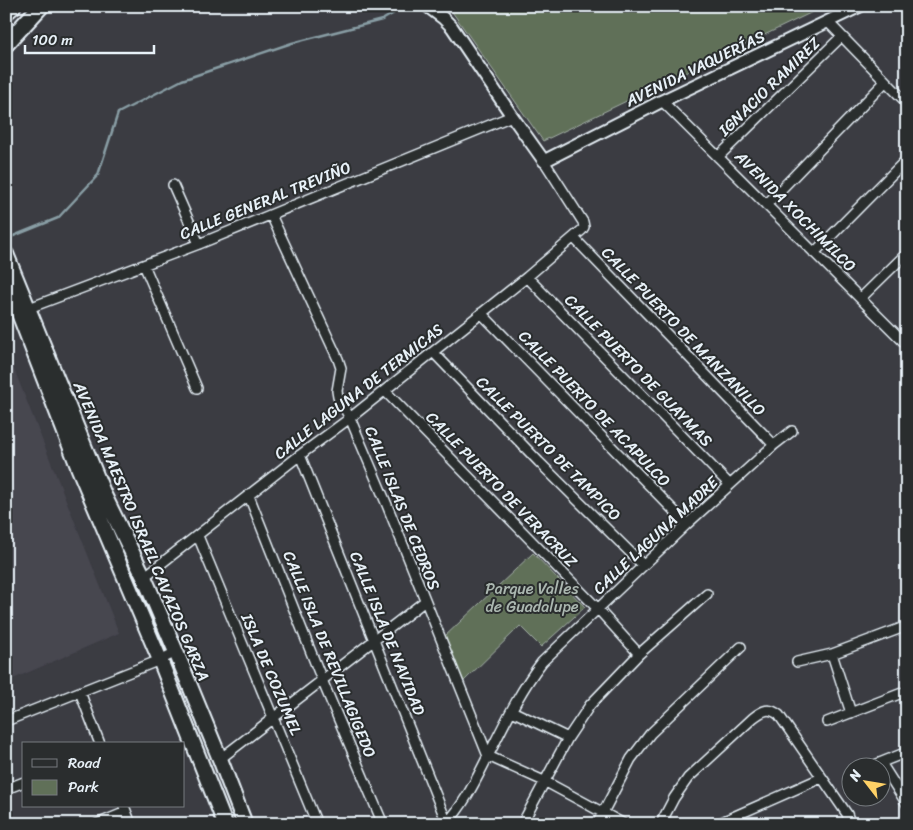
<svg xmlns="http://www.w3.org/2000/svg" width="913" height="830" viewBox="0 0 913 830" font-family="Sriracha,sans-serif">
<rect width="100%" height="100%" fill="#3b3c42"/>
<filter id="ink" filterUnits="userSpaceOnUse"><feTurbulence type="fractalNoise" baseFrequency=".02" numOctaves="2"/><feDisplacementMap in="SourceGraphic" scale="10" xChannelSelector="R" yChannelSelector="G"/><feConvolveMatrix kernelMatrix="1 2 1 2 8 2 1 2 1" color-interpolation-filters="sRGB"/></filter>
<g filter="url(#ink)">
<path fill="#474650" d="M 6,349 L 119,633 L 6,682 Z"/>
<path fill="#607058" stroke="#a4b0a8" d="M 448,6 L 825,6 L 543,141 Z
M 533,553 L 585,607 L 541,647 L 520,626 L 463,682 L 443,638 Z"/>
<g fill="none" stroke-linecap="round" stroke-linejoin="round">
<path stroke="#899ea5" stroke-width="2.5" d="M 6,239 L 58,218 L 98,175 L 118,113 L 182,80 L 292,43 L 382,20 L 406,6"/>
<g stroke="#e8f1f8" stroke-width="12">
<path id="minor" d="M 828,22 L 907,103
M 662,101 L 907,345
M 718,157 L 841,37
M 173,185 L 199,244
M 766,205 L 885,82
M 271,215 L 338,359 L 341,368 L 337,391 L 338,397 L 350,418 L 387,505 L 488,756 L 546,782 L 624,824
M 574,238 L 774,445
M 814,253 L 907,159
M 144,265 L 197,388
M 527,277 L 730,485
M 861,298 L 907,253
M 29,308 L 199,244 L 512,116
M 481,313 L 687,524
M 433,352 L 539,462 L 643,565
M 385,391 L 598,609 L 639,654
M 300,455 L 447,823
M 249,496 L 322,680 L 383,824
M 198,536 L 317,824
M 144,577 L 300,455 L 350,418 L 527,277 L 582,230 L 584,227 L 583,222 L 544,161
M 832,654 L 851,713
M 797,662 L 832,654 L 907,626
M 80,692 L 100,744
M 512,711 L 568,738
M 6,721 L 160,660 L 176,652
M 827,722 L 907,691
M 220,759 L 425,601
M 881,763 L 907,804
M 867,768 L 907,752
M 6,789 L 24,782
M 124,806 L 131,824
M 663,819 L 674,798 L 688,778 L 753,718 C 763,710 769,707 779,715 L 847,814 L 849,820 L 847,824
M 97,824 L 126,812
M 446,824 C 462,807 473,786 483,766 C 501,731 518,693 542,662 L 687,524 L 774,445 L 792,431
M 522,824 L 568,738 L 590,705 L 639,654 L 707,594
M 597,824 L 631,759 L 650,734 L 741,647
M 717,824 L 821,778"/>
</g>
<g stroke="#e8f1f8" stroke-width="15">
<path id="tertiary" d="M 427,6 L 443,18 L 452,27 L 512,116 L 544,161 L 662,101 L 860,6"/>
</g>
<g stroke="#e8f1f8" stroke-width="18">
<path id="secondary" d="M 6,254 L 104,495 L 144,577 L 176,652 L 220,759 L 245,824
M 6,280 L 79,469 L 160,660 L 225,824"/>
</g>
<g stroke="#e8f1f8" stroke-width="19">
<path id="primary" d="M 6,12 L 13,6
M 6,44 L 41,6"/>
</g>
<use href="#minor" stroke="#2a2d2e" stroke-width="9"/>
<use href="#tertiary" stroke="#2a2d2e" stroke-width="11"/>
<use href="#secondary" stroke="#2a2d2e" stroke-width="14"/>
<use href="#primary" stroke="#2a2d2e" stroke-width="15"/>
</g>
</g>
<g text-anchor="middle" stroke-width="4" stroke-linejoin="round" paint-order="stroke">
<g font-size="16" fill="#e8f1f8" stroke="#2a2d2e">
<text transform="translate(695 68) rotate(-26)" y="6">AVENIDA VAQUERÍAS</text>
<text transform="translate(769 86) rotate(-44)" y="6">IGNACIO RAMIREZ</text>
<text transform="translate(265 200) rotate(-22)" y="6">CALLE GENERAL TREVIÑO</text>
<text transform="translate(796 211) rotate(45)" y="6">AVENIDA XOCHIMILCO</text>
<text transform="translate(684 331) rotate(46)" y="6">CALLE PUERTO DE MANZANILLO</text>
<text transform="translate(639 370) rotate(46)" y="6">CALLE PUERTO DE GUAYMAS</text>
<text transform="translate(358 391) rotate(-38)" y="6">CALLE LAGUNA DE TERMICAS</text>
<text transform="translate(595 408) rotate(46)" y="6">CALLE PUERTO DE ACAPULCO</text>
<text transform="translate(549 448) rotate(45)" y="6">CALLE PUERTO DE TAMPICO</text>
<text transform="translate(502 489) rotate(46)" y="6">CALLE PUERTO DE VERACRUZ</text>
<text transform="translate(403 508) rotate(68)" y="6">CALLE ISLAS DE CEDROS</text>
<text transform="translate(142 531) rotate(67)" y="6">AVENIDA MAESTRO ISRAEL CAVAZOS GARZA</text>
<text transform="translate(655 535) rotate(-43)" y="6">CALLE LAGUNA MADRE</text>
<text transform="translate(388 633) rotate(68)" y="6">CALLE ISLA DE NAVIDAD</text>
<text transform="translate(330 654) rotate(68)" y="6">CALLE ISLA DE REVILLAGIGEDO</text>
<text transform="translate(272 674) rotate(67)" y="6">ISLA DE COZUMEL</text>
</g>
<g font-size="16" fill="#abb7b0" stroke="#2a2d2e">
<text x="532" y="594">Parque Valles<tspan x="532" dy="18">de Guadalupe</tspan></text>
</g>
</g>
<rect width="913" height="830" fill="none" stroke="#2a2d2e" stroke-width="25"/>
<rect x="12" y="12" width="888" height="805" fill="none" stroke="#e8f1f8" stroke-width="2" filter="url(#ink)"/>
<rect x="22" y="742" width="162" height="65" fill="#2a2d2e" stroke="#767b7f"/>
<rect x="32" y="759" width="25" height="8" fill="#2a2d2e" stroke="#767b7f"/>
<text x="68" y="768" font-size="15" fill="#e8f1f8">Road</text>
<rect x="32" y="780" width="25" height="15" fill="#607058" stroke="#767b7f"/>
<text x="68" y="792" font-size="15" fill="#e8f1f8">Park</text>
<g transform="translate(866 782) rotate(301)"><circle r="24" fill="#2a2d2e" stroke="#767b7f"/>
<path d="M0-4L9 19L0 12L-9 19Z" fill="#ffd166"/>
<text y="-8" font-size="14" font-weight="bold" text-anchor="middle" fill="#e8f1f8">N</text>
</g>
<path d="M25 45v8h129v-8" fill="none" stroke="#e8f1f8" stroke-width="2.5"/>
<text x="32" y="45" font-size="15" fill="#e8f1f8" stroke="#2a2d2e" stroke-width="4" paint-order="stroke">100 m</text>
</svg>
